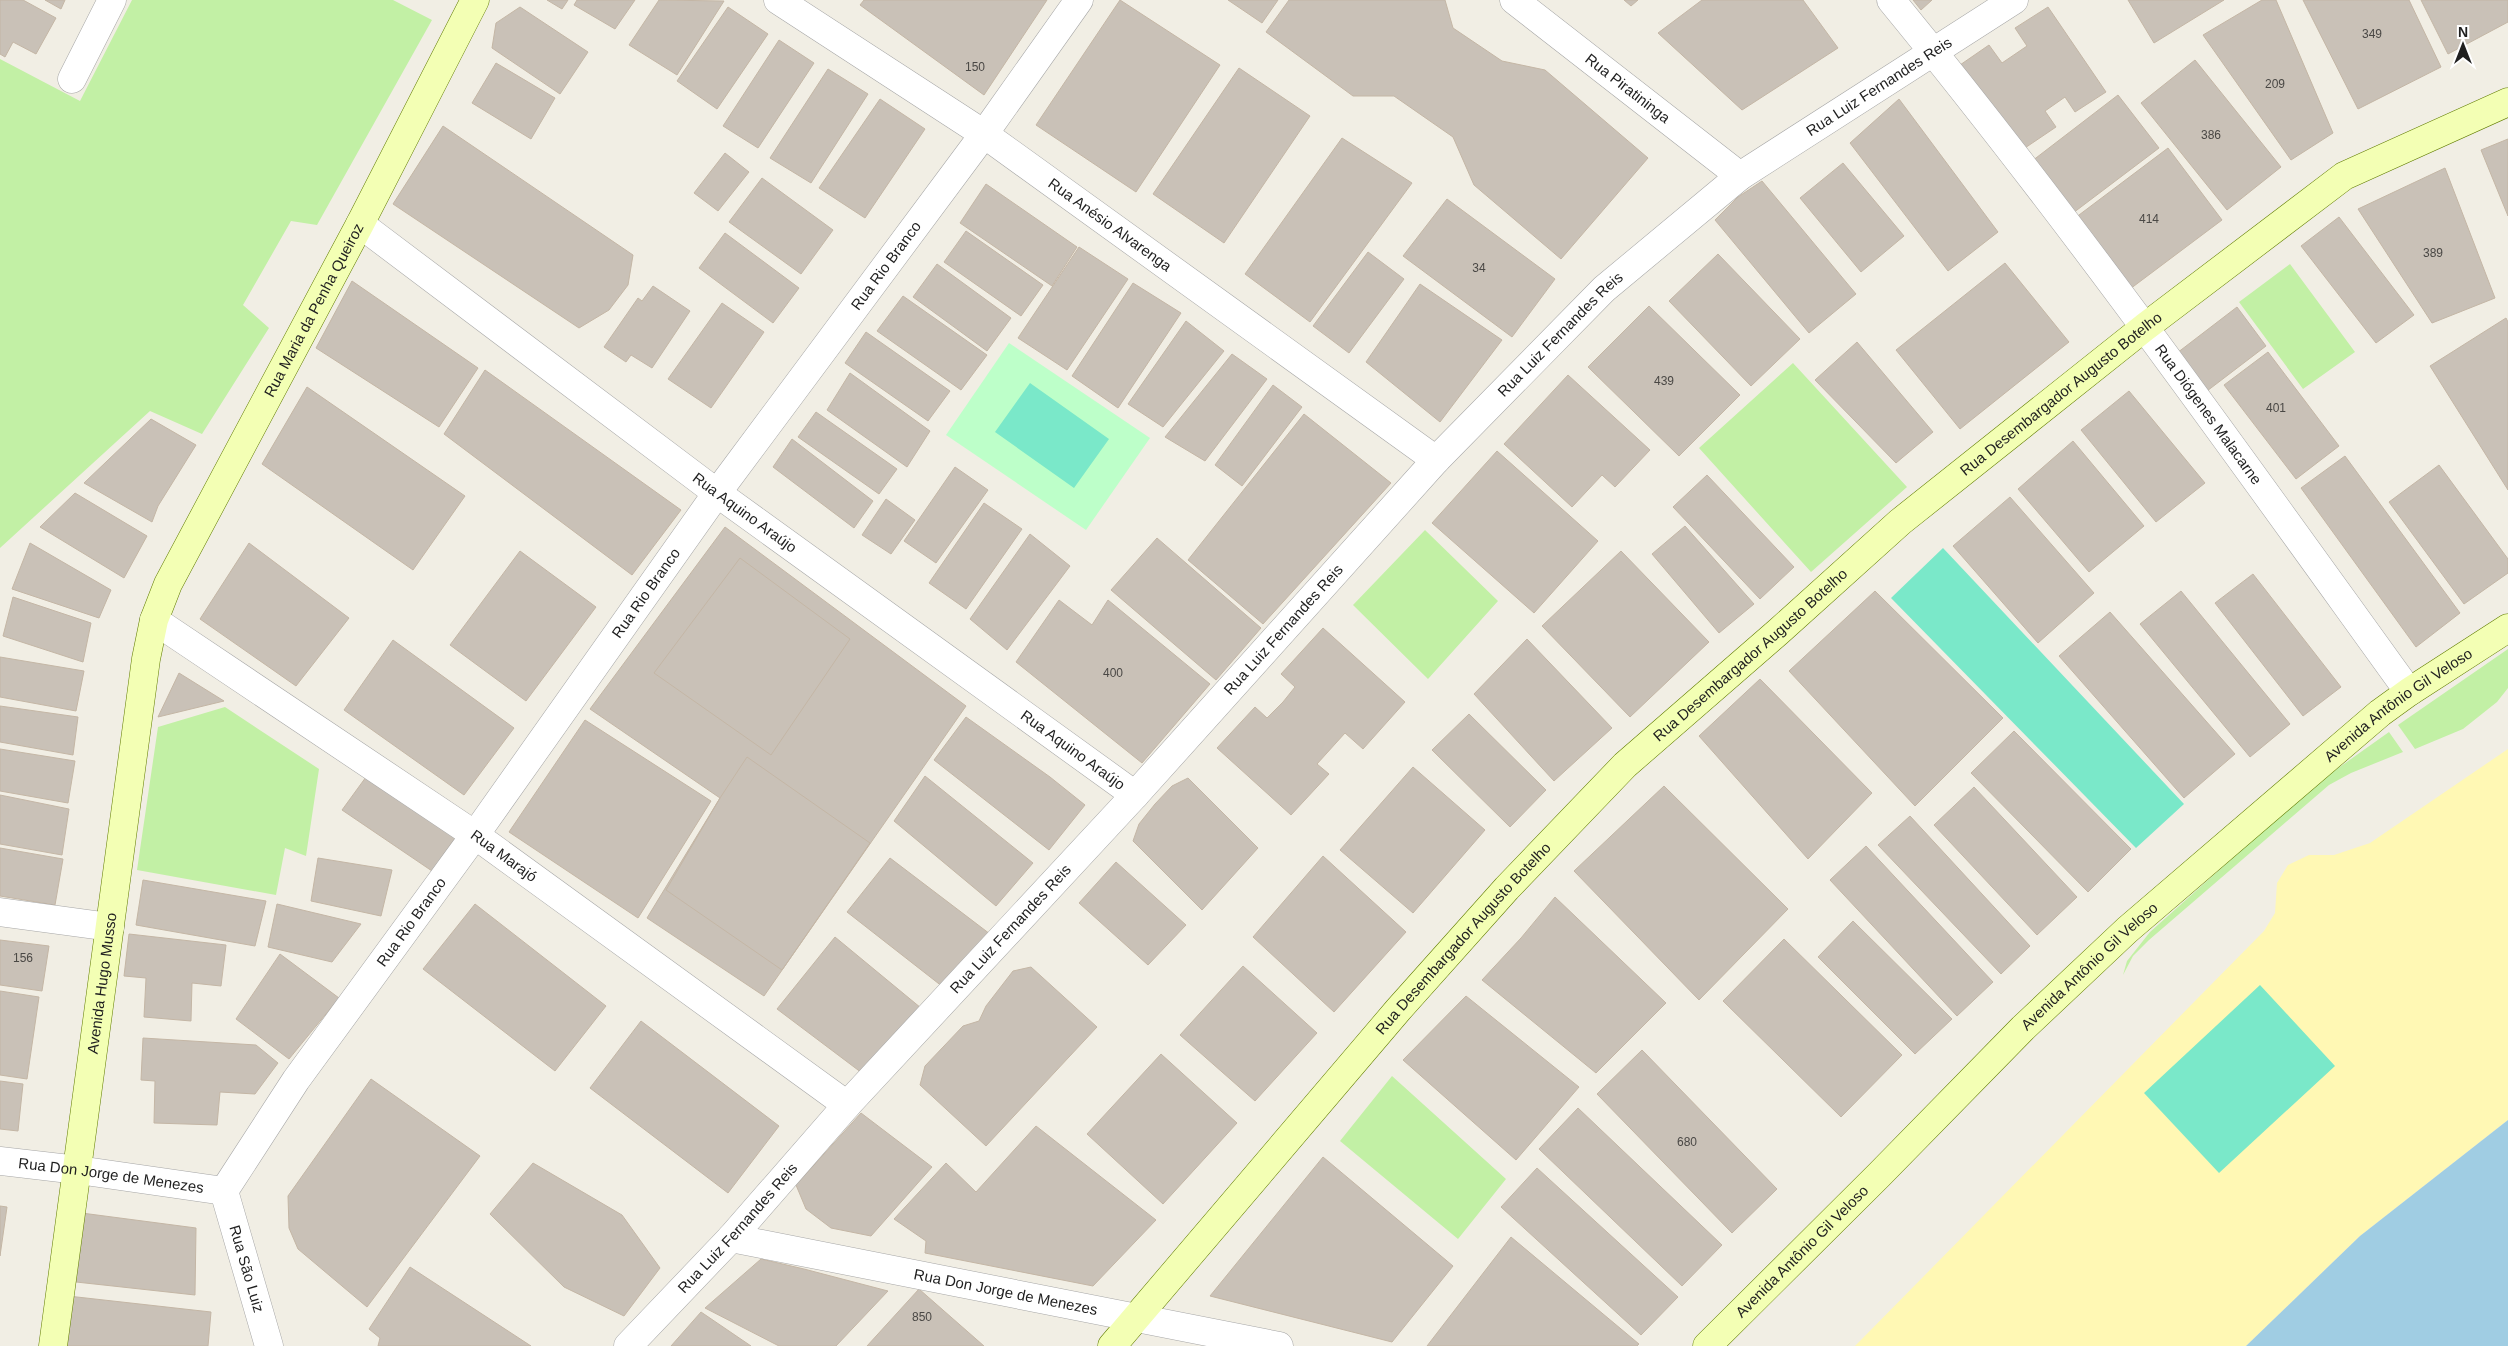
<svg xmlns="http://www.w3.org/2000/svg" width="2508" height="1346" viewBox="0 0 2508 1346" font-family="Arial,sans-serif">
<rect width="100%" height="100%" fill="#f1eee4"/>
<path fill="#c2f0a5" d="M 132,0 L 393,0 L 432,20 L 317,225 L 291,221 L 243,305 L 269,328 L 202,434 L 150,411 L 0,548 L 0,59 L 80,101 Z
M 2290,264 L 2355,352 L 2303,389 L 2239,302 Z
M 1793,363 L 1907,487 L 1811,572 L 1699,448 Z
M 1425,530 L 1498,601 L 1428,679 L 1353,605 Z
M 2508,649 L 2508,688 L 2497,702 L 2463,729 L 2415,749 L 2398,725 Z
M 225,707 L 319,769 L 306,856 L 285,848 L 276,895 L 137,870 L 158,727 Z
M 2389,732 L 2403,752 L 2351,773 L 2329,785 L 2149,940 L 2133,956 L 2123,975 L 2127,961 L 2150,932 L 2313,786 Z
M 1392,1076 L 1506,1179 L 1458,1239 L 1340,1141 Z"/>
<path fill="#fff8b4" d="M 2508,749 L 2508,1120 L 2360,1236 L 2246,1346 L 1855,1346 L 2264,931 L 2275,913 L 2277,883 L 2288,865 L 2309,855 L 2334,855 L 2370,843 Z"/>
<path fill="#bdffc9" d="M 1009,343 L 1150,438 L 1086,530 L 946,435 Z"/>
<path fill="#7ae8c9" d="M 1030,383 L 1109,439 L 1074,488 L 995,432 Z
M 1943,548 L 2184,804 L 2136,848 L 1891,598 Z
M 2260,985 L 2335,1066 L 2219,1173 L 2144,1093 Z"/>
<path fill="#a0cde3" d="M 2508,1120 L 2508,1346 L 2246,1346 L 2360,1236 Z"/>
<path fill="#c9c1b7" stroke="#c4b6a5" d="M 0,0 L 23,0 L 56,18 L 36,54 L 13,42 L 5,57 L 0,54 Z
M 45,0 L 65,0 L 61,9 Z
M 547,0 L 568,0 L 562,9 Z
M 577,0 L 635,0 L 615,29 L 574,5 Z
M 659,0 L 724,1 L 677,75 L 629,45 Z
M 864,0 L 1047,0 L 984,95 L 860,5 Z
M 1120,0 L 1220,65 L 1136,192 L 1036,125 Z
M 1228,0 L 1278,0 L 1262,23 Z
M 1289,0 L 1445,0 L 1453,28 L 1502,61 L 1545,70 L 1648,158 L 1561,259 L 1474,185 L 1453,137 L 1394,96 L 1353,96 L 1266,32 Z
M 1624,0 L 1638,0 L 1631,6 Z
M 1702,0 L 1803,0 L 1838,48 L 1742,110 L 1658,33 Z
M 1913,0 L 1932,0 L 1921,10 Z
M 2128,0 L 2224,0 L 2154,43 Z
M 2262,0 L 2276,0 L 2333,133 L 2291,160 L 2203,35 Z
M 2303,0 L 2409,0 L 2441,67 L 2358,109 Z
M 2421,0 L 2508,0 L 2508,22 L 2448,54 Z
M 520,7 L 588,52 L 560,94 L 492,48 L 496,23 Z
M 728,7 L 768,34 L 717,109 L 677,81 Z
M 2048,7 L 2106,92 L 2075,112 L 2065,97 L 2045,111 L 2056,127 L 2019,152 L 1960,65 L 1989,45 L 2002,63 L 2027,46 L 2015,28 Z
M 779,40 L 814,63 L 758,148 L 723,126 Z
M 2195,60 L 2281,167 L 2227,210 L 2141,103 Z
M 496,63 L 555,98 L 531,139 L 472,103 Z
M 1239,68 L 1310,116 L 1224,243 L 1153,194 Z
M 828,69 L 868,94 L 811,183 L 770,158 Z
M 2118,95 L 2159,148 L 2073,213 L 2032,161 Z
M 880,99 L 925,129 L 865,218 L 819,188 Z
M 1899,99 L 1998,232 L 1948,271 L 1850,143 Z
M 443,126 L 633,255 L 628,285 L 609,310 L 579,328 L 393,204 Z
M 1342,138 L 1412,183 L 1310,322 L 1245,274 Z
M 2508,139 L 2508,216 L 2481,150 Z
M 2168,148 L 2222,220 L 2130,289 L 2075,218 Z
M 725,153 L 749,172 L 718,211 L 694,193 Z
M 1843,163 L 1904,236 L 1861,272 L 1800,198 Z
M 2445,168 L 2495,298 L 2432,323 L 2358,209 Z
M 762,178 L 833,230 L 801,274 L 729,222 Z
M 1762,181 L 1856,294 L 1809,333 L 1715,220 L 1738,197 Z
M 986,184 L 1077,247 L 1052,286 L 960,223 Z
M 1447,199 L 1555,279 L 1512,337 L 1403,256 Z
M 2339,217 L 2414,315 L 2376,343 L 2301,246 Z
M 966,231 L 1043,285 L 1021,316 L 944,262 Z
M 725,233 L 799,288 L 773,323 L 699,268 Z
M 1079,247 L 1128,279 L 1067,370 L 1018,338 Z
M 1368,252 L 1404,279 L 1349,353 L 1313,326 Z
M 1718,254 L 1800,339 L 1751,386 L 1669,301 Z
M 2005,263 L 2069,342 L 1960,429 L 1896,350 Z
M 937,264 L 1011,318 L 987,351 L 913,297 Z
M 352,281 L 478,368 L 439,427 L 316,348 Z
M 1133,283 L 1181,313 L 1118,408 L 1072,376 Z
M 1420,284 L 1502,340 L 1440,422 L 1366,362 Z
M 653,286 L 690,311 L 652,368 L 631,355 L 626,362 L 604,347 L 638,298 L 642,301 Z
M 903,296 L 987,355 L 961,390 L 877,331 Z
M 722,303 L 764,332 L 711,408 L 668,379 Z
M 1649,306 L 1740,395 L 1679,456 L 1588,367 Z
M 2237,307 L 2266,346 L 2207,391 L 2177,353 Z
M 2506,318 L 2508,322 L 2508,490 L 2430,366 Z
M 1186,321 L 1224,351 L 1163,427 L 1128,404 Z
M 866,332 L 950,391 L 928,421 L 845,363 Z
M 1857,342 L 1933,432 L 1896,463 L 1815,380 Z
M 2268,352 L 2339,446 L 2296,479 L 2224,385 Z
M 1232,354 L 1267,379 L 1205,461 L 1165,437 Z
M 485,370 L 681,510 L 632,575 L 444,434 Z
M 850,373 L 930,431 L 907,467 L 827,410 Z
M 1568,375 L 1650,450 L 1615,487 L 1602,475 L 1572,507 L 1504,444 Z
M 1273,385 L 1302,407 L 1242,486 L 1215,465 Z
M 307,387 L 465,496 L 413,570 L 262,464 Z
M 2129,391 L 2205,483 L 2156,522 L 2081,430 Z
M 816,412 L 897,469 L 879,494 L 798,437 Z
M 1304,414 L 1391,483 L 1263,624 L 1188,560 Z
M 151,419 L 196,445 L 158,506 L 152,522 L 84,483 Z
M 792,439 L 873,501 L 854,528 L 773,467 Z
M 2073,441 L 2144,526 L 2089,572 L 2018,489 Z
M 1497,451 L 1598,541 L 1534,613 L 1432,523 Z
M 2345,456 L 2460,613 L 2416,647 L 2301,488 Z
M 2439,465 L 2508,559 L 2508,573 L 2464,604 L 2389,502 Z
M 955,467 L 988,490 L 936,563 L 904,541 Z
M 1707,475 L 1794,567 L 1760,599 L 1673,507 Z
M 75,493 L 147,536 L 124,578 L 40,527 Z
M 2010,497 L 2094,593 L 2038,643 L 1953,546 Z
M 886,499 L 915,520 L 891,554 L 862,535 Z
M 984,503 L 1022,529 L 966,609 L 929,583 Z
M 1685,526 L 1754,604 L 1719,633 L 1652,554 Z
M 725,527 L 966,706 L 764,996 L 647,918 L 720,798 L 590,709 Z
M 1030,534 L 1070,566 L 1007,650 L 970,619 Z
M 1157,538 L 1261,628 L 1216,680 L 1111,590 Z
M 30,543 L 111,590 L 99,618 L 12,589 Z
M 249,543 L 349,618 L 296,686 L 200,619 Z
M 520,551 L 596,607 L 526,701 L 450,645 Z
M 1621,551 L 1709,642 L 1630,717 L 1542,626 Z
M 740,558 L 850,639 L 771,755 L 654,673 Z
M 2253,574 L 2341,687 L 2303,716 L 2215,603 Z
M 1875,591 L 2003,718 L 1915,806 L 1789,671 Z
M 2181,591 L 2290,724 L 2250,757 L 2140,624 Z
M 13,597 L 91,623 L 83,662 L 3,636 Z
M 1059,600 L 1092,625 L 1108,600 L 1210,684 L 1142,763 L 1016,662 Z
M 2110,612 L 2235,754 L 2184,798 L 2059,656 Z
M 1323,628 L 1405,702 L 1363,749 L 1345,733 L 1317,764 L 1329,774 L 1291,815 L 1217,748 L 1255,707 L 1267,718 L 1283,702 L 1295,687 L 1281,674 Z
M 1527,639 L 1612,728 L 1554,781 L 1474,694 Z
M 393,640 L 514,728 L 464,795 L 344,710 Z
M 0,657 L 84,671 L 76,711 L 0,697 Z
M 179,673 L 224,701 L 158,717 Z
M 1760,679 L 1872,793 L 1808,859 L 1699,736 Z
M 0,706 L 78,717 L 73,755 L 0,742 Z
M 1469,714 L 1546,790 L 1510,827 L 1432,750 Z
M 966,717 L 1050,777 L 1085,805 L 1049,850 L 934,760 Z
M 585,720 L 711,801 L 638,918 L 509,832 Z
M 2014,731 L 2131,849 L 2088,892 L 1971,773 Z
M 0,749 L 75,761 L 68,803 L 0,791 Z
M 747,757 L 870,843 L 782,970 L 666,890 L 720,798 Z
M 1413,767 L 1485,830 L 1413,913 L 1340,850 Z
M 925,776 L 1033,863 L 996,906 L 894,821 Z
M 366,777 L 455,838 L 432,871 L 342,810 Z
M 1188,778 L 1258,848 L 1202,910 L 1133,841 L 1139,824 L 1155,804 L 1172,786 Z
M 1664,786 L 1788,909 L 1699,1000 L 1574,871 Z
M 1974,787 L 2077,897 L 2037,935 L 1934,825 Z
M 0,795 L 69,809 L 62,855 L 0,844 Z
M 1910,816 L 2030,946 L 2001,974 L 1878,845 Z
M 1866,846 L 1993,982 L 1957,1016 L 1830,880 Z
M 0,848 L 63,859 L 55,905 L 0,896 Z
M 1323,856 L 1406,932 L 1334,1012 L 1253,937 Z
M 318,858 L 392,870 L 381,916 L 311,901 Z
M 890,858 L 990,934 L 943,987 L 847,912 Z
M 1116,862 L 1186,925 L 1148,965 L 1079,903 Z
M 143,880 L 266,901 L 255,946 L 136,925 Z
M 1555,897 L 1666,1003 L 1596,1073 L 1482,980 L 1521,938 Z
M 277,904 L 361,924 L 332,962 L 268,947 Z
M 475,904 L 606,1006 L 555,1071 L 423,969 Z
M 1853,921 L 1952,1019 L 1915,1054 L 1818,957 Z
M 129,934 L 226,945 L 221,986 L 192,983 L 191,1021 L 144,1017 L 146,978 L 124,976 Z
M 835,937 L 921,1008 L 862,1073 L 777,1009 Z
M 1784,939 L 1902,1055 L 1841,1117 L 1723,1001 Z
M 0,940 L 49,946 L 42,991 L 0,985 Z
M 280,954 L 339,998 L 289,1059 L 236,1019 Z
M 1243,966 L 1317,1033 L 1255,1101 L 1180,1035 Z
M 1031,967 L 1097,1027 L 986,1146 L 920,1085 L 925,1066 L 963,1026 L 979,1021 L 986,1006 L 1013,971 Z
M 0,991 L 39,997 L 27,1079 L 0,1075 Z
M 1466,996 L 1579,1087 L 1516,1160 L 1403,1060 Z
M 641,1021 L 779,1126 L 728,1193 L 590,1088 Z
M 143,1038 L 256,1045 L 278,1063 L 255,1094 L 220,1092 L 217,1125 L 154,1123 L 155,1081 L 141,1080 Z
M 1642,1050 L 1777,1189 L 1732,1233 L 1597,1094 Z
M 1161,1054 L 1237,1123 L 1163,1204 L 1087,1134 Z
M 371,1079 L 480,1156 L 367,1307 L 298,1249 L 289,1228 L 288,1196 Z
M 0,1081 L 23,1084 L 18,1131 L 0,1129 Z
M 1578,1108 L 1722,1245 L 1682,1286 L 1539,1149 Z
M 861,1113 L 932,1167 L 871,1236 L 831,1228 L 806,1209 L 796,1185 Z
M 1036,1126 L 1156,1220 L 1093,1286 L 925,1253 L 926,1241 L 894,1219 L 946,1163 L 976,1192 Z
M 1323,1157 L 1453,1266 L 1392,1342 L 1210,1296 Z
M 533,1163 L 622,1215 L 660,1268 L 624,1316 L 564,1287 L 490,1214 Z
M 1537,1168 L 1678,1297 L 1641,1335 L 1501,1207 Z
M 0,1206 L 7,1207 L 0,1256 Z
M 74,1212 L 196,1228 L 195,1295 L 67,1281 Z
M 1511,1237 L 1639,1344 L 1637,1346 L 1427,1346 Z
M 761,1259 L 804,1269 L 888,1291 L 836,1346 L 779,1346 L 705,1308 Z
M 410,1267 L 531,1346 L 378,1346 L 380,1338 L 369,1329 Z
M 919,1289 L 984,1346 L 867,1346 Z
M 68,1296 L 211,1312 L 208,1346 L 62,1346 Z
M 701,1312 L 751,1346 L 671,1346 Z"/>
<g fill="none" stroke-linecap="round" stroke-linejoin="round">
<g stroke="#a6a6a6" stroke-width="29">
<g id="street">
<path id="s1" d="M 778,0 L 984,134 L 1436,460"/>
<path id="s2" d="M 1514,0 L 1740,176"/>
<path id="s3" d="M 1891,0 C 2074,223 2240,458 2409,692"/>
<path d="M 72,79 L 112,0"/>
<path id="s4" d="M 360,224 L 717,493 L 1135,795"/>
<path id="s5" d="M 154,620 L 475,835 L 847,1105"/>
<path d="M 0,912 L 110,927"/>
<path id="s6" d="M 0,1161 L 78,1170 L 224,1191"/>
<path id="s7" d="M 224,1191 L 296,1080 L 475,835 L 717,493 L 984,134 L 1079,0"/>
<path id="s8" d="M 224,1191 L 269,1346"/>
<path id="s9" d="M 731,1238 L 1279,1346"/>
<path id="s10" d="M 628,1346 L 731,1238 L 847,1105 L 1135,795 L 1436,460 L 1604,289 L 1740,176 L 2014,0"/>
</g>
</g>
<g stroke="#617c00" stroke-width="29">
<g id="secondary">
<path id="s11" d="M 53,1346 L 146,659 L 154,620 L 168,584 L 360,224 L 475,0"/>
<path id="s12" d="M 1112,1346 L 1398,1010 L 1507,888 L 1625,765 L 1778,632 L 1900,522 L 2145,327 L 2344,176 L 2508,102"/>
<path id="s13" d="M 1707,1346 L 1879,1175 L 2023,1028 L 2127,930 L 2380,713 L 2409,692 L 2508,628"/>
</g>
</g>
<use href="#street" stroke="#fff" stroke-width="28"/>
<use href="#secondary" stroke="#f3ffb4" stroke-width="28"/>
</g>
<g text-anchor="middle" stroke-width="4.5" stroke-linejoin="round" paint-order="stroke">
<g font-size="12" fill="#4a4845">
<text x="2372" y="38">349</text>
<text x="975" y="71">150</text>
<text x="2275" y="88">209</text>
<text x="2211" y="139">386</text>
<text x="2149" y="223">414</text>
<text x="2433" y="257">389</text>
<text x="1479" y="272">34</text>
<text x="1664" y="385">439</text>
<text x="2276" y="412">401</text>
<text x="1113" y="677">400</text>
<text x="23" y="962">156</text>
<text x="1687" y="1146">680</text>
<text x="922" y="1321">850</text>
</g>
<g font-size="15" fill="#1f1f1f" stroke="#fff">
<text dy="5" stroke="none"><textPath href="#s10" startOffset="1781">Rua Luiz Fernandes Reis</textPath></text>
<text dy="5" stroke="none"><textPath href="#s2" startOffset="144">Rua Piratininga</textPath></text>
<text dy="5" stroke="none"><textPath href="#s1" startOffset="401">Rua Anésio Alvarenga</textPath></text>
<text dy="5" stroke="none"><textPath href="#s7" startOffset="1138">Rua Rio Branco</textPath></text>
<text dy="5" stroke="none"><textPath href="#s11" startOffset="1082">Rua Maria da Penha Queiroz</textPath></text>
<text dy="5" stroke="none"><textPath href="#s10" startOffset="1376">Rua Luiz Fernandes Reis</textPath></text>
<text dy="5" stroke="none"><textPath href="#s12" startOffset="1348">Rua Desembargador Augusto Botelho</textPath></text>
<text dy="5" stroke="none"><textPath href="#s3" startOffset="522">Rua Diógenes Malacarne</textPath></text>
<text dy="5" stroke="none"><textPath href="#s4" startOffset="481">Rua Aquino Araújo</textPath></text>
<text dy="5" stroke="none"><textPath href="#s7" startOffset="732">Rua Rio Branco</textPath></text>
<text dy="5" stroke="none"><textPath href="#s10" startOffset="971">Rua Luiz Fernandes Reis</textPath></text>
<text dy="5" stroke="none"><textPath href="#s12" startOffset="942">Rua Desembargador Augusto Botelho</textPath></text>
<text dy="5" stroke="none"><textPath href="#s13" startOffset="944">Avenida Antônio Gil Veloso</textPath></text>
<text dy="5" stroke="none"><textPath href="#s4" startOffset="886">Rua Aquino Araújo</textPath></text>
<text dy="5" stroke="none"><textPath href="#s5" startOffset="422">Rua Marajó</textPath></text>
<text dy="5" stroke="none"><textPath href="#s7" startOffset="328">Rua Rio Branco</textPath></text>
<text dy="5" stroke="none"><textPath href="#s10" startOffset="566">Rua Luiz Fernandes Reis</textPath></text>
<text dy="5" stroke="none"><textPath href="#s12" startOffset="538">Rua Desembargador Augusto Botelho</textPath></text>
<text dy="5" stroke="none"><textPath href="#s13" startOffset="539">Avenida Antônio Gil Veloso</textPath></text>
<text dy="5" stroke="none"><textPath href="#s11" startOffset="366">Avenida Hugo Musso</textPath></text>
<text dy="5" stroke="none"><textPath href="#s6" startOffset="112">Rua Don Jorge de Menezes</textPath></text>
<text dy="5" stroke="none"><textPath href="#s10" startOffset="161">Rua Luiz Fernandes Reis</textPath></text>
<text dy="5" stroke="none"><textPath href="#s13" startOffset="134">Avenida Antônio Gil Veloso</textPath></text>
<text dy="5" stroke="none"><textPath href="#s8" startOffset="81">Rua São Luiz</textPath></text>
<text dy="5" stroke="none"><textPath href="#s9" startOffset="280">Rua Don Jorge de Menezes</textPath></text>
</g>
</g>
<g transform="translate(2463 45)" stroke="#ffffff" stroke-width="4" paint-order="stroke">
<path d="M0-4L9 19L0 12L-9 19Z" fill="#1f1f1f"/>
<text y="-8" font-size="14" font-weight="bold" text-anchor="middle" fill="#1f1f1f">N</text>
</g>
</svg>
